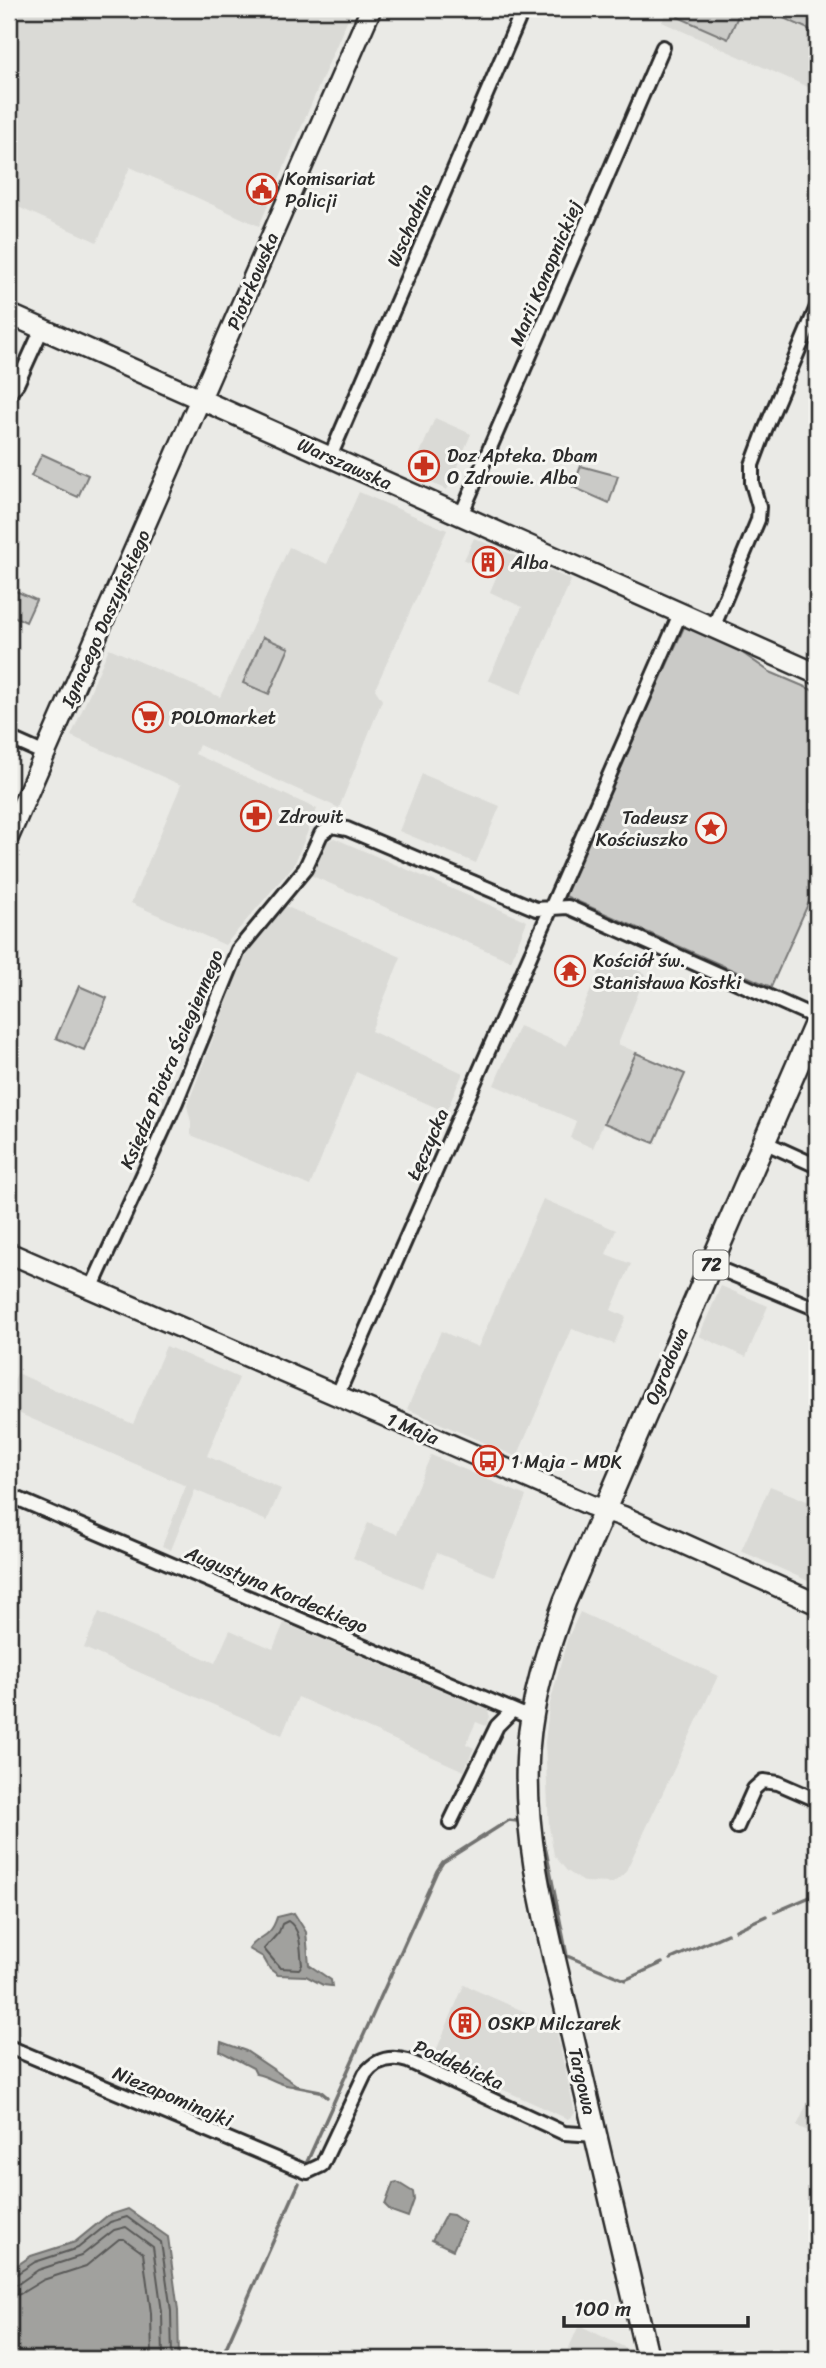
<svg xmlns="http://www.w3.org/2000/svg" width="826" height="2368" viewBox="0 0 826 2368" font-family="Sriracha,sans-serif">
<rect width="100%" height="100%" fill="#eaeae6"/>
<filter id="ink" filterUnits="userSpaceOnUse"><feTurbulence type="fractalNoise" baseFrequency=".0143" numOctaves="2"/><feDisplacementMap in="SourceGraphic" scale="14" xChannelSelector="R" yChannelSelector="G"/><feConvolveMatrix kernelMatrix="1 2 1 2 8 2 1 2 1" color-interpolation-filters="sRGB"/></filter>
<g filter="url(#ink)">
<path fill="#dadad6" d="M 9,9 L 352,9 L 259,226 L 130,167 L 97,242 L 9,203 Z
M 668,9 L 817,9 L 817,91 L 662,22 Z
M 435,418 L 471,434 L 447,490 L 411,474 Z
M 359,492 L 447,530 L 375,689 L 382,700 L 381,703 L 339,808 L 199,745 L 195,754 L 317,809 L 294,865 L 225,945 L 131,903 L 181,785 L 71,736 L 109,648 L 220,697 L 289,547 L 327,564 Z
M 474,538 L 571,580 L 521,694 L 488,680 L 522,607 L 490,592 L 497,575 L 464,560 Z
M 422,774 L 500,806 L 476,863 L 399,831 Z
M 334,838 L 527,921 L 511,961 L 310,875 L 322,844 Z
M 285,906 L 401,957 L 371,1031 L 463,1073 L 446,1112 L 356,1072 L 310,1186 L 191,1135 L 191,1122 L 187,1106 L 246,953 Z
M 606,956 L 646,974 L 618,1044 L 686,1074 L 654,1144 L 603,1124 L 593,1148 L 570,1138 L 576,1121 L 494,1085 L 519,1026 L 566,1046 Z
M 543,1199 L 616,1230 L 606,1254 L 631,1264 L 611,1310 L 626,1317 L 614,1344 L 572,1329 L 517,1457 L 407,1409 L 441,1331 L 478,1347 Z
M 721,1286 L 768,1306 L 746,1357 L 699,1336 Z
M 166,1346 L 239,1378 L 207,1456 L 281,1489 L 267,1521 L 195,1490 L 171,1550 L 162,1546 L 186,1486 L 9,1409 L 9,1393 L 17,1373 L 133,1424 Z
M 431,1455 L 526,1496 L 494,1576 L 437,1553 L 422,1588 L 353,1558 L 368,1523 L 397,1534 Z
M 770,1486 L 817,1505 L 817,1585 L 741,1551 Z
M 99,1612 L 215,1663 L 230,1630 L 273,1649 L 284,1623 L 488,1710 L 490,1717 L 486,1726 L 476,1722 L 466,1744 L 474,1748 L 464,1771 L 298,1697 L 282,1735 L 84,1648 Z
M 580,1612 L 718,1676 L 625,1873 L 613,1883 L 584,1882 L 567,1871 L 554,1855 L 549,1827 L 545,1743 L 549,1707 L 567,1640 Z
M 464,1985 L 555,2025 L 575,2113 L 568,2119 L 433,2058 Z
M 817,2082 L 817,2135 L 797,2126 Z
M 579,2325 L 630,2350 L 632,2359 L 564,2359 Z"/>
<path fill="#cacac7" stroke="#7a7a79" stroke-width="2" d="M 682,9 L 741,9 L 728,39 L 678,17 Z
M 771,9 L 817,9 L 817,33 L 770,12 Z
M 42,454 L 88,475 L 78,497 L 31,476 Z
M 581,466 L 618,476 L 609,503 L 573,487 Z
M 9,588 L 36,600 L 26,622 L 9,614 Z
M 685,625 L 728,643 L 770,672 L 817,692 L 817,884 L 771,987 L 563,895 Z
M 263,637 L 289,648 L 269,694 L 243,683 Z
M 79,986 L 107,998 L 84,1050 L 56,1038 Z
M 636,1053 L 685,1074 L 654,1143 L 604,1123 Z"/>
<path fill="#a1a19e" stroke="#727270" stroke-width="2" d="M 294,1913 L 306,1932 L 309,1965 L 331,1980 L 332,1986 L 323,1985 L 306,1976 L 278,1975 L 270,1969 L 263,1957 L 249,1949 C 259,1934 270,1940 277,1917 Z
M 221,2042 L 246,2051 L 298,2086 C 283,2088 271,2077 256,2074 L 253,2068 L 220,2051 Z
M 397,2182 L 413,2192 L 414,2200 L 408,2217 L 391,2211 L 385,2205 L 393,2183 Z
M 128,2209 L 168,2237 L 178,2310 L 179,2359 L 9,2359 L 9,2271 L 31,2256 L 75,2242 L 107,2216 Z
M 446,2214 L 453,2215 L 465,2223 L 453,2250 L 432,2240 Z"/>
<g fill="none" stroke-linecap="round" stroke-linejoin="round">
<path stroke="#5a5a59" stroke-width="2" d="M 288,1921 C 302,1930 300,1950 302,1965 L 299,1969 L 280,1968 L 264,1949 L 279,1932 L 282,1924 Z
M 9,2276 L 15,2275 L 35,2262 L 78,2248 L 110,2222 L 127,2217 L 161,2242 L 171,2311 L 172,2359
M 9,2285 L 18,2284 L 38,2270 L 81,2256 L 114,2230 L 126,2227 L 153,2247 L 162,2312 L 163,2359
M 9,2296 L 20,2294 L 43,2280 L 86,2266 L 119,2239 L 124,2239 L 143,2253 L 151,2313 L 152,2359"/>
<path stroke="#727270" stroke-width="3.5" d="M 545,1846 L 567,1956 L 625,1980 L 662,1963
M 775,1912 L 817,1894
M 736,1930 L 766,1916
M 671,1959 L 727,1934
M 294,2086 L 320,2091 L 327,2097
M 307,2162 L 437,1871 L 443,1862 L 509,1820 L 517,1821
M 221,2359 L 299,2183"/>
<g stroke="#2b2b2b" stroke-width="18">
<path id="street" d="M 9,394 L 17,384 L 42,329
M 330,457 L 523,9
M 461,515 L 663,47
M 713,628 L 758,520 L 759,507 L 752,483 L 752,465 L 765,430 L 817,307
M 9,738 L 45,754
M 764,1142 L 817,1166
M 710,1265 L 817,1309
M 91,1289 L 176,1102 L 238,950 L 305,869 L 321,834 L 332,826 L 347,829 L 536,909 L 568,907 L 817,1018
M 337,1396 L 680,614
M 9,1495 L 531,1718
M 450,1823 L 497,1726 L 512,1711
M 737,1827 L 754,1789 L 763,1781 L 778,1783 L 817,1800
M 9,2047 L 307,2172 L 322,2165 L 365,2074 C 376,2059 391,2056 408,2061 L 564,2133 L 596,2135"/>
</g>
<g stroke="#2b2b2b" stroke-width="24">
<path id="secondary" d="M 9,314 L 817,674
M 9,836 L 371,9
M 9,1253 L 590,1505 L 622,1516 L 817,1604"/>
</g>
<g stroke="#2b2b2b" stroke-width="26">
<path id="primary" d="M 648,2359 C 622,2245 594,2131 568,2017 C 548,1930 522,1840 528,1750 C 532,1698 547,1650 565,1601 L 817,1020"/>
</g>
<use href="#street" stroke="#f6f6f2" stroke-width="12"/>
<use href="#secondary" stroke="#f6f6f2" stroke-width="19"/>
<use href="#primary" stroke="#f6f6f2" stroke-width="21"/>
</g>
</g>
<defs>
<g id="civic-ring" transform="scale(1.575)"><circle r="9.5" fill="#f6f6f2" stroke="#c8321e" stroke-width="1.5"/><path d="M-.6-6.5H3V-4.5H.6V-3L4-1V1h2V6H-6V1h2V-1L-.6-3ZM-1.2 2.5V6h2.4V2.5Z" fill="#c8321e"/></g>
<g id="pharmacy-ring" transform="scale(1.575)"><circle r="9.5" fill="#f6f6f2" stroke="#c8321e" stroke-width="1.5"/><path d="M-2-6h4v4h4v4h-4v4h-4v-4h-4v-4h4Z" fill="#c8321e"/></g>
<g id="building-ring" transform="scale(1.575)"><circle r="9.5" fill="#f6f6f2" stroke="#c8321e" stroke-width="1.5"/><path d="M-4-6H4V6H1V3H-1V6H-4ZM-2.5-4.3h1.7v1.8h-1.7ZM.8-4.3h1.7v1.8H.8ZM-2.5-1h1.7V.8h-1.7ZM.8-1h1.7V.8H.8Z" fill="#c8321e"/></g>
<g id="supermarket-ring" transform="scale(1.575)"><circle r="9.5" fill="#f6f6f2" stroke="#c8321e" stroke-width="1.5"/><path d="M-6-5.5h2.5l.6 2H6L4.5 2H-2.5L-4.4-4H-6ZM-1.5 3.2a1.3 1.3 0 1 0 .1 0ZM3 3.2a1.3 1.3 0 1 0 .1 0Z" fill="#c8321e"/></g>
<g id="sight-ring" transform="scale(1.575)"><circle r="9.5" fill="#f6f6f2" stroke="#c8321e" stroke-width="1.5"/><path d="M0-6L1.8-2.2L6-1.7L2.9 1.2L3.7 5.4L0 3.3L-3.7 5.4L-2.9 1.2L-6-1.7L-1.8-2.2Z" fill="#c8321e"/></g>
<g id="temple-ring" transform="scale(1.575)"><circle r="9.5" fill="#f6f6f2" stroke="#c8321e" stroke-width="1.5"/><path d="M0-6L5-2H3V0L6.5 2.5H4V6H1.5V3h-3V6H-4V2.5H-6.5L-3 0V-2H-5Z" fill="#c8321e"/></g>
<g id="bus-ring" transform="scale(1.575)"><circle r="9.5" fill="#f6f6f2" stroke="#c8321e" stroke-width="1.5"/><path d="M-5-6H5V4H4V6H2V4H-2V6H-4V4H-5ZM-3.5-4V0h7V-4ZM-3.5 1.2v1.5H-2V1.2ZM2 1.2v1.5H3.5V1.2Z" fill="#c8321e"/></g>
</defs>
<g fill-rule="evenodd">
<use href="#civic-ring" x="262" y="189"/>
<use href="#pharmacy-ring" x="424" y="466"/>
<use href="#building-ring" x="488" y="562"/>
<use href="#supermarket-ring" x="148" y="717"/>
<use href="#pharmacy-ring" x="256" y="816"/>
<use href="#sight-ring" x="711" y="828"/>
<use href="#temple-ring" x="570" y="971"/>
<use href="#bus-ring" x="488" y="1461"/>
<use href="#building-ring" x="465" y="2023"/>
</g>
<g text-anchor="middle" stroke-width="6" stroke-linejoin="round" paint-order="stroke">
<rect fill="#f6f6f2" stroke="#686867" stroke-width="2" x="693.5" y="1250.5" width="35" height="29" rx="5"/>
<g font-size="18" font-weight="bold" fill="#2b2b2b">
<text x="711" y="1271">72</text>
</g>
<g font-size="19" fill="#2b2b2b" stroke="#f6f6f2" text-anchor="start">
<text x="285" y="185">Komisariat<tspan x="285" dy="22">Policji</tspan></text>
<text x="447" y="462">Doz Apteka. Dbam<tspan x="447" dy="22">O Zdrowie. Alba</tspan></text>
<text x="511" y="569">Alba</text>
<text x="171" y="724">POLOmarket</text>
<text x="279" y="823">Zdrowit</text>
<text x="688" y="824" text-anchor="end">Tadeusz<tspan x="688" dy="22">Kościuszko</tspan></text>
<text x="593" y="967">Kościół św.<tspan x="593" dy="22">Stanisława Kostki</tspan></text>
<text x="511" y="1468">1 Maja - MDK</text>
<text x="488" y="2030">OSKP Milczarek</text>
</g>
<g font-size="19" fill="#2b2b2b" stroke="#f6f6f2">
<text transform="translate(409 225) rotate(-67)" y="7">Wschodnia</text>
<text transform="translate(545 273) rotate(-67)" y="7">Marii Konopnickiej</text>
<text transform="translate(252 281) rotate(-67)" y="7">Piotrkowska</text>
<text transform="translate(345 463) rotate(24)" y="7">Warszawska</text>
<text transform="translate(105 618) rotate(-66)" y="7">Ignacego Daszyńskiego</text>
<text transform="translate(171 1059) rotate(-67)" y="7">Księdza Piotra Ściegiennego</text>
<text transform="translate(427 1144) rotate(-66)" y="7">Łęczycka</text>
<text transform="translate(666 1366) rotate(-67)" y="7">Ogrodowa</text>
<text transform="translate(413 1428) rotate(23)" y="7">1 Maja</text>
<text transform="translate(277 1589) rotate(23)" y="7">Augustyna Kordeckiego</text>
<text transform="translate(459 2064) rotate(24)" y="7">Poddębicka</text>
<text transform="translate(583 2081) rotate(77)" y="7">Targowa</text>
<text transform="translate(173 2096) rotate(23)" y="7">Niezapominajki</text>
</g>
</g>
<rect width="826" height="2368" fill="none" stroke="#f6f6f2" stroke-width="35"/>
<rect x="18" y="18" width="791" height="2333" fill="none" stroke="#2b2b2b" stroke-width="2.5" filter="url(#ink)"/>
<path d="M564 2316v10h184v-10" fill="none" stroke="#2b2b2b" stroke-width="3.5"/>
<text x="574" y="2316" font-size="21" fill="#2b2b2b" stroke="#f6f6f2" stroke-width="5" paint-order="stroke">100 m</text>
</svg>
